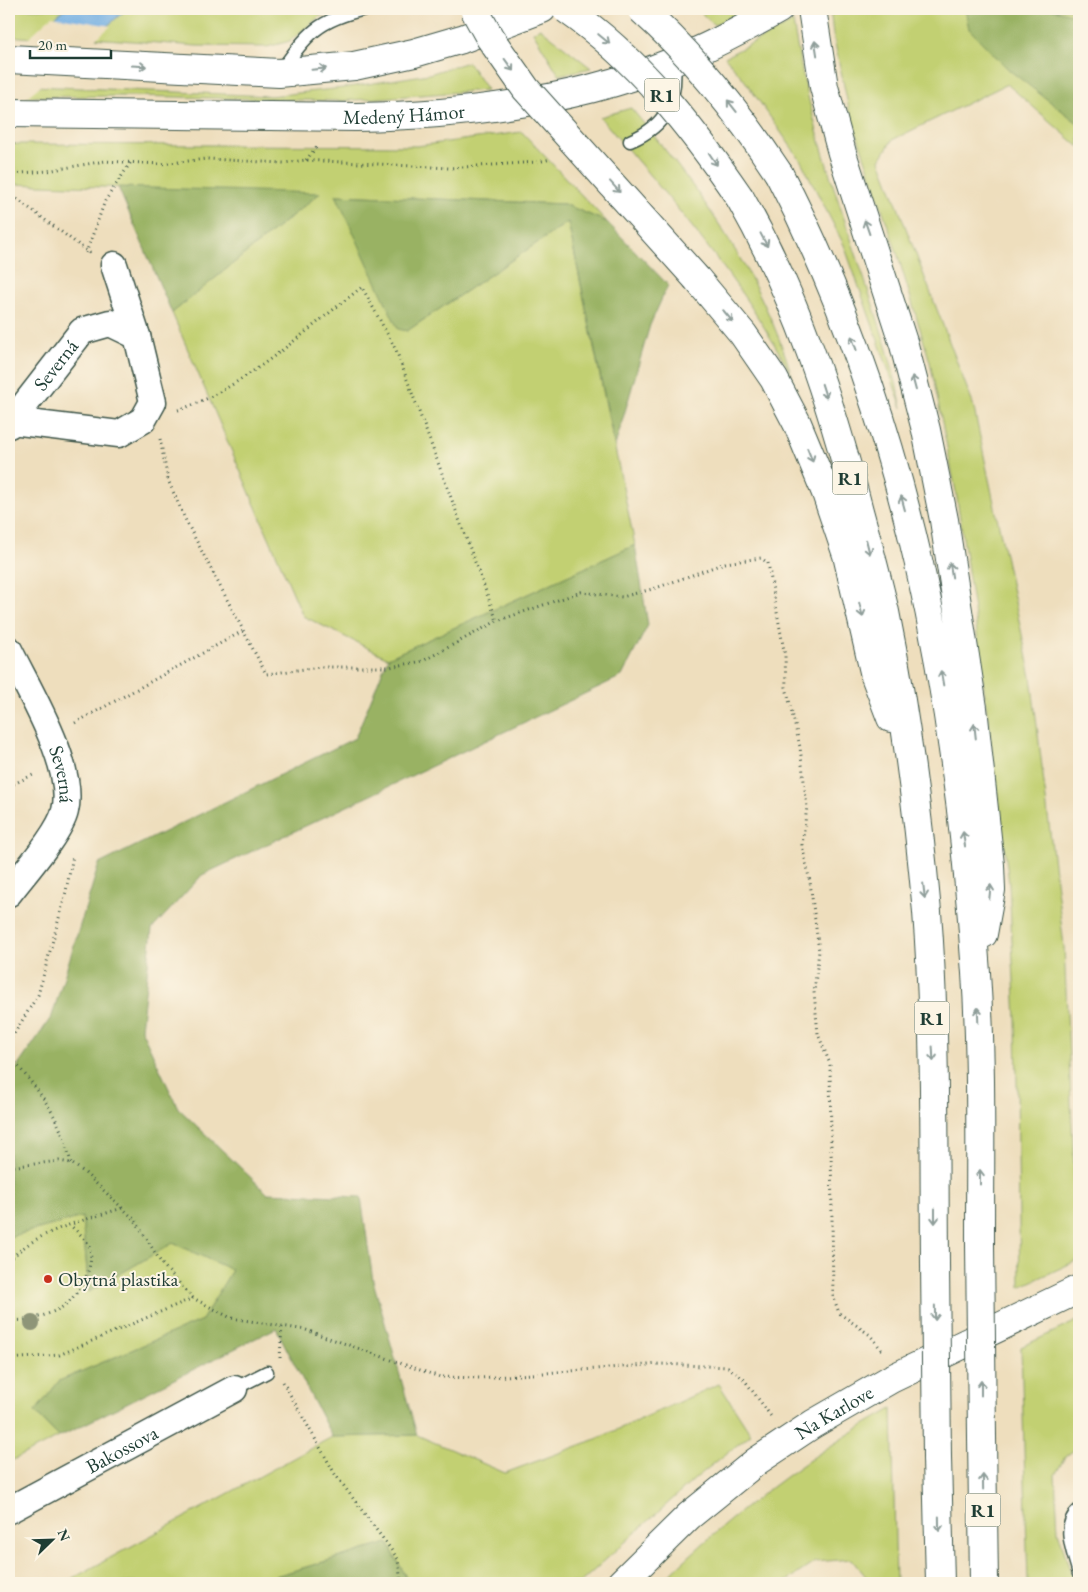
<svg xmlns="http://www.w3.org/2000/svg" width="1088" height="1592" viewBox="0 0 1088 1592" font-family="'EB Garamond',serif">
<rect width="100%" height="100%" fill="#fcf5e5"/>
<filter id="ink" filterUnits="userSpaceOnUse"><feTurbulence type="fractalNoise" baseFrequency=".02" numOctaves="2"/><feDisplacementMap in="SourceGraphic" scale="10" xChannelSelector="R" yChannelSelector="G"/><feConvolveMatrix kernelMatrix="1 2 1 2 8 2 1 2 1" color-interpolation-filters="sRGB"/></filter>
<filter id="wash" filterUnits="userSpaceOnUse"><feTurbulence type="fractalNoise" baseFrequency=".0096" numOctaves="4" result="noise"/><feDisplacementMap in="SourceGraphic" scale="20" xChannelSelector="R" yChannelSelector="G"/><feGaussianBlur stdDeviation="1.12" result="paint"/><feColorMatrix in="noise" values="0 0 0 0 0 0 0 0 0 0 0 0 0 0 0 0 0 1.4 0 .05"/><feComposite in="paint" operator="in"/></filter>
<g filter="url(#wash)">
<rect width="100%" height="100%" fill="#eedebd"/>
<path fill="#c2d072" stroke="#708653" d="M 9,9 L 64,9 L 32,38 L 9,36 Z
M 127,9 L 335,9 L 319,17 L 290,41 L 267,47 L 197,46 L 93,38 Z
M 697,9 L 747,9 L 714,25 Z
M 830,9 L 1079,9 L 1079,147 L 1007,84 L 892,140 L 880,160 L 973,404 L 1031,677 L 1064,946 L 1078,1260 L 1020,1287 L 1016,1020 L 1009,883 L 974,610 L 956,492 L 930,362 L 898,256 L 850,114 L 833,34 Z
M 793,22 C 805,99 828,172 853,245 C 871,300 890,351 902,408 L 844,245 L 801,161 L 745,81 L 725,57 Z
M 540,28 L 591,68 L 559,75 L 533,32 Z
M 468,62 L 487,90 L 340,101 L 134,96 L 9,97 L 9,85 L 271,96 L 343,88 L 429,74 Z
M 631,108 C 699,189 761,274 792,376 C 742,280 670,199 600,117 Z
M 522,132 L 607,222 L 564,204 L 336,195 L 407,331 L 568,222 L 635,545 L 388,658 L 303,616 L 172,313 L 319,194 L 9,184 L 9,144 L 417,146 Z
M 82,1217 L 89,1292 L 173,1243 L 232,1270 L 202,1320 L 59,1381 L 35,1412 L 59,1437 L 9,1462 L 9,1237 Z
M 1079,1320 L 1079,1446 L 1065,1457 L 1055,1475 L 1058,1531 L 1074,1583 L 1028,1583 L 1021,1347 Z
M 719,1384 L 751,1434 L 697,1477 L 580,1583 L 409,1583 L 388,1543 L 252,1583 L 64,1583 L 332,1437 L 417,1435 L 505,1473 L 594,1440 Z
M 892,1409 L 896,1583 L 871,1583 L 852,1559 L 815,1562 L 784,1583 L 661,1583 C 730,1515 807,1456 892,1409 Z"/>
<path fill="#99b264" stroke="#5c784c" d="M 965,9 L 1052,9 L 1079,16 L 1079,124 L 1009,70 L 969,29 Z
M 118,187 L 320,193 L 172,313 Z
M 336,195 L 564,204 L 607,222 L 668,285 L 650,325 L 615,446 L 568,222 L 407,331 L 398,329 Z
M 635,545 L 648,625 L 622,676 L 202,875 L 152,929 L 141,1029 L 178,1108 L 267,1193 L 361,1197 L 373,1281 L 417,1435 L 332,1437 L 276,1328 L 59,1437 L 35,1412 L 59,1381 L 202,1320 L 232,1270 L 173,1243 L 89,1292 L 82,1217 L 9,1237 L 9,1079 L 52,1016 L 99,864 L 355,738 L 388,658 Z
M 388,1543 L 409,1583 L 252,1583 Z"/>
<path fill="#71aee3" stroke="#48768c" d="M 64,9 L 127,9 L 93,38 L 9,59 Z"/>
<path fill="#eedebd" d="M 52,16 L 111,26 L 9,112 L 9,56 Z"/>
</g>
<g filter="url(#ink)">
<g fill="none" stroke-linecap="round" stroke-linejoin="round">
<g stroke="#3e5549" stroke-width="15">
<path id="lane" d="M 281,71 C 308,33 318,20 365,9
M 630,141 C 668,125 677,101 674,61
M 234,1389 L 267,1372
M 1079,1510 C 1060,1526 1074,1553 1079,1574"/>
</g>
<g stroke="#3e5549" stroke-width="29">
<g id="street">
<path d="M 114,265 L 137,336"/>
<path id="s1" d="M 9,425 L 82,331 L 110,323 L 137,336 L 153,402 L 143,420 L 119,434 L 12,421"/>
<path id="s2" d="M 9,650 C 28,689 76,767 65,811 C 60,833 24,873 9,893"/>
<path id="s3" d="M 9,1510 L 234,1389"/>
</g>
</g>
<g stroke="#3e5549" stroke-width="30">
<g id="secondary">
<path id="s4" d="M 9,113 L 356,117 C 461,115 573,102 670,63 C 708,48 744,29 779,9"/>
<path id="s5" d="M 621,1583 L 689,1516 L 757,1461 L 813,1424 L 891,1379 L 1079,1289"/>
</g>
</g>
<g stroke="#3e5549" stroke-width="30">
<path id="highway" d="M 812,9 L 824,87 L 842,153 L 904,345 L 926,430 L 944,520 L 973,708 L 990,865 L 991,890 L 983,934
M 9,59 L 279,73 L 354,66 L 414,53 L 462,39 L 542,9
M 779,174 C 907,419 958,700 976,973 C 982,1063 980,1154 980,1244
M 740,198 C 796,296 831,402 859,511 C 868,544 877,578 885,612 C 905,710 918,812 927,912 C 936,1029 934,1147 935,1264
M 697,279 L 743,334 L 774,379 L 797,423 L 826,493 L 847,555 L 875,676 L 891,718
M 982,1437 L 984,1583
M 937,1457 L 940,1583"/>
</g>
<path stroke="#3e5549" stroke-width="3" stroke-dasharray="1 4" stroke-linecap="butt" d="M 9,146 L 17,142
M 306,160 L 318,145
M 9,174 L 47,171 L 105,161 L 160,164 L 207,159 L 284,163 L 306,160 L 449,168 L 537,162 L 551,159
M 9,193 L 91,254
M 86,253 L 105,201 L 131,162
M 178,410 C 239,392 311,326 362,287 L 396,350 L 497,621
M 160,439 L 168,480 L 186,521 L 266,674 L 321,667 L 390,667 L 423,661 L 497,621 L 581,592 L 622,597 L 656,588 L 725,563 L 761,558 L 768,563 L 785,656 L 786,687 L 800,747 L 807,807 L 802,845 L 810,882 L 819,951 L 814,992 L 818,1034 L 830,1064 L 833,1296 L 839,1313 L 870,1335 L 884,1353
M 75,723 L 243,631
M 9,786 L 35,774
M 9,1042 L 38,995 L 65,896 L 73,856
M 9,1055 C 41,1094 59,1113 71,1163
M 9,1167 L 59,1161 L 71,1163 L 84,1172 L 135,1220 L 162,1264 L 193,1298 L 231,1318 L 306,1330 L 440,1377 L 480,1378 L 660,1364 L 728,1367 L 743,1378 L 773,1419
M 9,1261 C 36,1230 84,1221 122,1208
M 9,1320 C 25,1322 42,1317 57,1310 C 77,1301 100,1262 87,1242 C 82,1235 75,1230 70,1225
M 280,1358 L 282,1326
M 9,1359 L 59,1355 L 193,1298
M 283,1382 L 335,1474 L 398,1559 L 401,1583
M 1052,1583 L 1061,1580"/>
<use href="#lane" stroke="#fff" stroke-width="12"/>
<use href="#street" stroke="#fff" stroke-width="26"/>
<use href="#secondary" stroke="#fff" stroke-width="28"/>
<use href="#highway" stroke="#fff" stroke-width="28"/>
<g stroke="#3e5549" stroke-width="30" stroke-linecap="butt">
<path id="highway-bridge" d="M 474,9 L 490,38 L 526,89 L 697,279
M 566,9 C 638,59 691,126 740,198
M 641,9 C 696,58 739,113 779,174
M 980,1244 L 982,1437
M 935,1264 L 937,1457"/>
</g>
<use href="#highway-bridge" stroke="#fff" stroke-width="28"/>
</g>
<circle fill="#8e9578" cx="32" cy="1323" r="8"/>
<defs><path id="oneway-shaft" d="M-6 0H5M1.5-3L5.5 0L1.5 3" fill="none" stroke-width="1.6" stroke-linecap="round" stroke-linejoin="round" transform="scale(1.25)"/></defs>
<g stroke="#8f9e9a">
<use href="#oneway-shaft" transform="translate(604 39) rotate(40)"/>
<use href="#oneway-shaft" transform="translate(816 48) rotate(-99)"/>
<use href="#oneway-shaft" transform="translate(509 65) rotate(54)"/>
<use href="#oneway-shaft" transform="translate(139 66) rotate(3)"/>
<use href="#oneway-shaft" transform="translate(319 69) rotate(-5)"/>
<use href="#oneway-shaft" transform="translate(732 106) rotate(-128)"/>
<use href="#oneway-shaft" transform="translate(713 159) rotate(56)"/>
<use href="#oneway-shaft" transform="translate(615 187) rotate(48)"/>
<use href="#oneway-shaft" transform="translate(867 227) rotate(-109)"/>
<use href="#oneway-shaft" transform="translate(764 240) rotate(62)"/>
<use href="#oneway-shaft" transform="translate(728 316) rotate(50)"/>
<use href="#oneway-shaft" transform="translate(854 343) rotate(-110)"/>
<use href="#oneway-shaft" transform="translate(914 383) rotate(-105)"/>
<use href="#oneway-shaft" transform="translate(824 391) rotate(72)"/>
<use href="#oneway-shaft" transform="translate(810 455) rotate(68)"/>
<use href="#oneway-shaft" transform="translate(903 503) rotate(-105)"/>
<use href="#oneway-shaft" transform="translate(868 547) rotate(76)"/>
<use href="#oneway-shaft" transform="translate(951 570) rotate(-99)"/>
<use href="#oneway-shaft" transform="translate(861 610) rotate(76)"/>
<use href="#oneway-shaft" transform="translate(942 678) rotate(-100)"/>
<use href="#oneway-shaft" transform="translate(975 731) rotate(-96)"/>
<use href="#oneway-shaft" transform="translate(964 839) rotate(-98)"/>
<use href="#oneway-shaft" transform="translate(924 891) rotate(84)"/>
<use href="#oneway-shaft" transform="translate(990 892) rotate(-84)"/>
<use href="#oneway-shaft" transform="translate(978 1015) rotate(-92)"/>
<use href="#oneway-shaft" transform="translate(933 1054) rotate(87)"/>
<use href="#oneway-shaft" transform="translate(980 1177) rotate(-90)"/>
<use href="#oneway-shaft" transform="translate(935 1216) rotate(90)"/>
<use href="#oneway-shaft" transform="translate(935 1313) rotate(89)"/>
<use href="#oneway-shaft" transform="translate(981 1388) rotate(-90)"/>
<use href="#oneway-shaft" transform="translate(983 1482) rotate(-91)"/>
<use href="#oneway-shaft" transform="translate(939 1524) rotate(89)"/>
</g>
</g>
<circle fill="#c8321e" stroke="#fcf5e5" stroke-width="2" cx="48" cy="1279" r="5"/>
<g text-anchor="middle" stroke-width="4" stroke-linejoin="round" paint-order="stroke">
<g fill="#fcf5e5" stroke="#617469" stroke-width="1">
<rect x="644.5" y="78.5" width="35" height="33" rx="4"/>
<rect x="832.5" y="461.5" width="35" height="33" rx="4"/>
<rect x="914.5" y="1001.5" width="35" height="33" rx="4"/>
<rect x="965.5" y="1493.5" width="35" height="33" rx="4"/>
</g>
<g font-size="19" font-weight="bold" fill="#1f3d34">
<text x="662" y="102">R1</text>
<text x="850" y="485">R1</text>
<text x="932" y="1025">R1</text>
<text x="983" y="1517">R1</text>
</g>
<g font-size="20" fill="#1f3d34" stroke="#fcf5e5">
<text dy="7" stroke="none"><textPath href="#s4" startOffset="395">Medený Hámor</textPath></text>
<text dy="7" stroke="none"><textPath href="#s1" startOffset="76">Severná</textPath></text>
<text dy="7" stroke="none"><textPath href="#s2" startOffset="136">Severná</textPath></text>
<text dy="7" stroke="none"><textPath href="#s5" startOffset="274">Na Karlove</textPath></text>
<text dy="7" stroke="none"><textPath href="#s3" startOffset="128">Bakossova</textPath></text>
</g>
<g font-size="20" fill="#1f3d34" stroke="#fcf5e5" text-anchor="start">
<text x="58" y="1286">Obytná plastika</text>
</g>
</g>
<rect width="1088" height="1592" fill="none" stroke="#fcf5e5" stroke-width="30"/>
<g transform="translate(52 1540) rotate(67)" stroke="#fcf5e5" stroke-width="4" paint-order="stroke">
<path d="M0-4L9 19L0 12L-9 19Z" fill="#1f3d34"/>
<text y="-8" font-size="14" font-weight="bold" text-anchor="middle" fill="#1f3d34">N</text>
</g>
<path d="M30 50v8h81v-8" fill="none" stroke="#1f3d34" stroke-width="2.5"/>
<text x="38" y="50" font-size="15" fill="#1f3d34" stroke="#fcf5e5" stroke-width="4" paint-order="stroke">20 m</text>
</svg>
